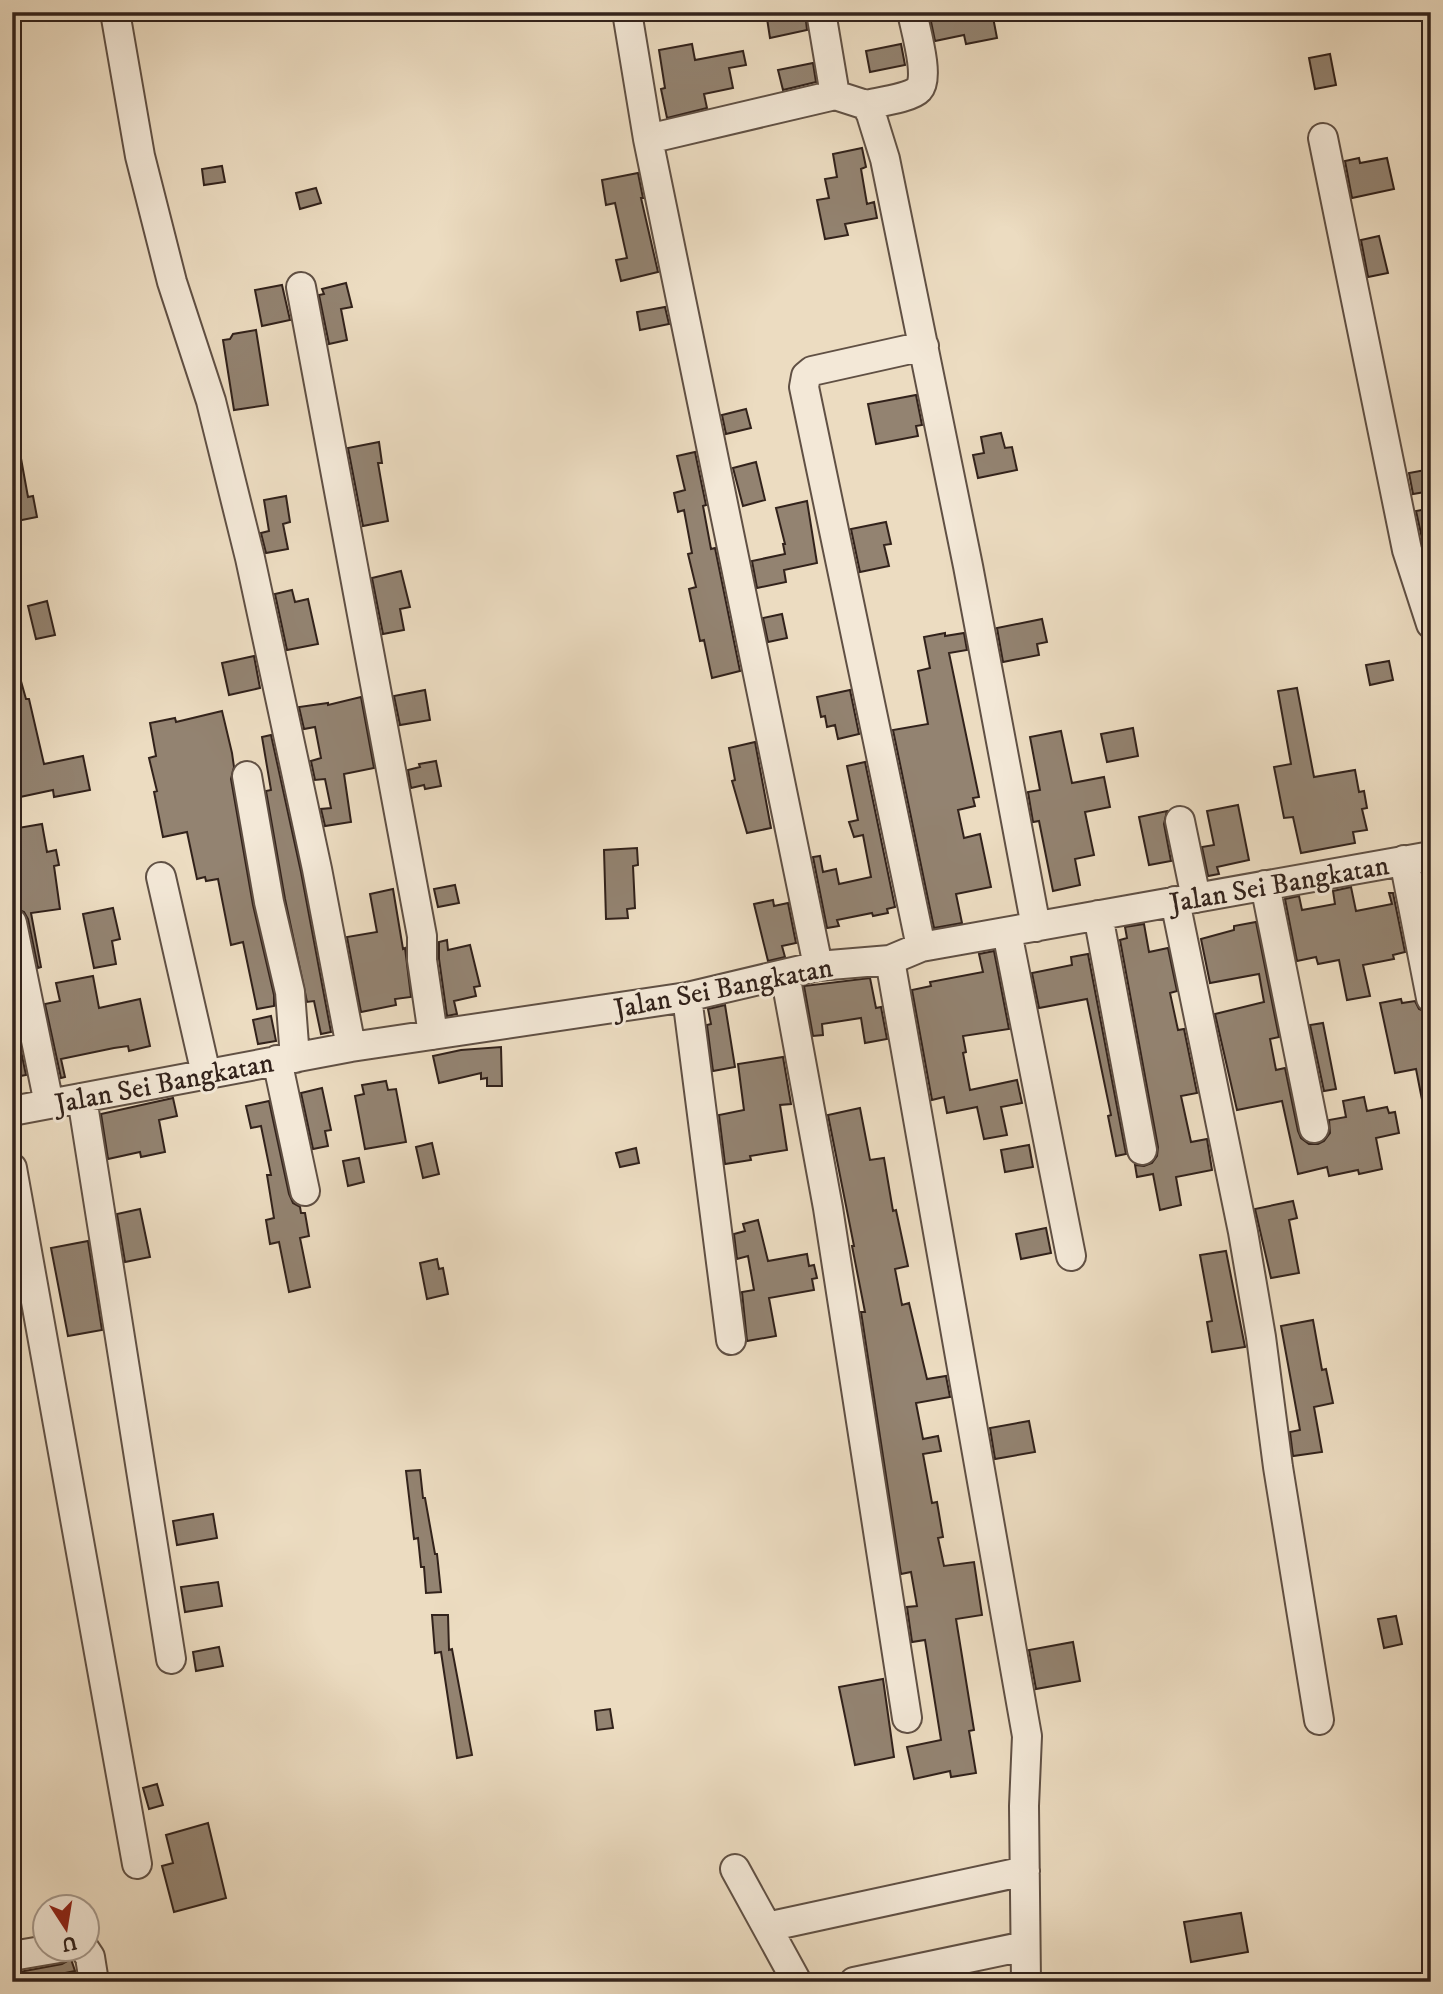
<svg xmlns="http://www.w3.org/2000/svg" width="1443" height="1994" viewBox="0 0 1443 1994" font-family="'IM FELL DW Pica',serif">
<rect width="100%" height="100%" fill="#ecdcc1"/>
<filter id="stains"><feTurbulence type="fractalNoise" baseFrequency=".00286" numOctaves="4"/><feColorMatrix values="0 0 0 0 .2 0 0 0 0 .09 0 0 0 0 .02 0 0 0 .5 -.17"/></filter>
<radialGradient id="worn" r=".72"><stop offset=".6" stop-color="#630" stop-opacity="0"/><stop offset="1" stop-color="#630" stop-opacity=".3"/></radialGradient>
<path fill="#938371" stroke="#32221b" stroke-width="2" d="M 766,12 L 805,12 L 807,30 L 770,38 Z
M 929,12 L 950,12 L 951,17 L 975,12 L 992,12 L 997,38 L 966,44 L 964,35 L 935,41 Z
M 692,44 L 695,60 L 743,51 L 746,65 L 729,68 L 733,88 L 704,94 L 707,108 L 667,118 L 661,89 L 665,88 L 659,50 Z
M 901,44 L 905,65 L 870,72 L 866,51 Z
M 1330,54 L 1336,85 L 1315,89 L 1309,58 Z
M 813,63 L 816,82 L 783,90 L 778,70 Z
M 862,148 L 866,167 L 861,169 L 867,204 L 874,202 L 877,218 L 845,224 L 848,235 L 825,239 L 817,200 L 829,198 L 825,179 L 837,177 L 833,154 Z
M 1359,158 L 1360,163 L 1387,158 L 1394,189 L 1352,198 L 1345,161 Z
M 222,166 L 225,182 L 204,185 L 202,169 Z
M 638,173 L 643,198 L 641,198 L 658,272 L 621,281 L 616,260 L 627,258 L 615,203 L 606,205 L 602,180 Z
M 316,188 L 321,203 L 300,209 L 296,193 Z
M 1379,236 L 1388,273 L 1368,277 L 1361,240 Z
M 346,283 L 352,307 L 341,309 L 347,340 L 329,344 L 319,295 L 324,294 L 322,289 Z
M 282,285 L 290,320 L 262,326 L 255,290 Z
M 665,307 L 669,324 L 640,330 L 637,312 Z
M 256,330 L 268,405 L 234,410 L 223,340 L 230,339 L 233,334 Z
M 916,395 L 922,425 L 916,426 L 918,436 L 876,444 L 868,404 Z
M 746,409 L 751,428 L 726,434 L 722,415 Z
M 1001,433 L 1005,448 L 1012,447 L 1017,470 L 978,478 L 973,455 L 984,453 L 981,437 Z
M 379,442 L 382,463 L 378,463 L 388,521 L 363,526 L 348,448 Z
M 695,452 L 706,505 L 703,506 L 711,549 L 715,548 L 740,671 L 712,678 L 704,640 L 700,641 L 689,589 L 696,587 L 688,554 L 692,553 L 684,510 L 678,512 L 674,493 L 685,490 L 677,456 Z
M 20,453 L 28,497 L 33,496 L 37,517 L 12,522 L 12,454 Z
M 756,462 L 765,500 L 743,506 L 733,468 Z
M 1431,469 L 1431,491 L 1413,494 L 1409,473 Z
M 286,496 L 290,522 L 283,524 L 288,549 L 266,553 L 261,533 L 269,531 L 264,500 Z
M 807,501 L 817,563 L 784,570 L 786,582 L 757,588 L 752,561 L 785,554 L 783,544 L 785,544 L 776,508 Z
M 1427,509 L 1431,542 L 1423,543 L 1416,511 Z
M 886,522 L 891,544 L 884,545 L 889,566 L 860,572 L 851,529 Z
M 401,571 L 410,607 L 400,609 L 404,630 L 383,634 L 372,578 Z
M 292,590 L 295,602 L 308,599 L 318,644 L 287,650 L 275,594 Z
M 47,601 L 55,635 L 36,639 L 28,606 Z
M 782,614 L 787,638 L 768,642 L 763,618 Z
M 1042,619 L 1047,642 L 1037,644 L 1039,655 L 1003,662 L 997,628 Z
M 945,633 L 945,636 L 964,633 L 967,650 L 949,653 L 979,797 L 973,798 L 975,806 L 958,810 L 964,838 L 980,834 L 991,887 L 956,894 L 962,923 L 934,928 L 893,730 L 928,724 L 918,671 L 930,668 L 924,637 Z
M 254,656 L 260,688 L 229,695 L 222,663 Z
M 1389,661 L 1393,680 L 1370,685 L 1366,665 Z
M 12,667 L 17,667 L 26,699 L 29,699 L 44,764 L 83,756 L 90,790 L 54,797 L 53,790 L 20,797 L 14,766 L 12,767 Z
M 1297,688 L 1314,777 L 1355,770 L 1359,792 L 1364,791 L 1367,808 L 1362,809 L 1367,830 L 1353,832 L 1355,843 L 1301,853 L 1293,817 L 1284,818 L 1274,767 L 1291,764 L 1278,691 Z
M 425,690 L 430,720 L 400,725 L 394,696 Z
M 850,690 L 859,734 L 838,739 L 835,725 L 827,727 L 825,716 L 821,717 L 817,697 Z
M 361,697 L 374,768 L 344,774 L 351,822 L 325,826 L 321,809 L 331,808 L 325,779 L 315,780 L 311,761 L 321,758 L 315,727 L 304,729 L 299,707 L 328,703 L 328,705 Z
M 222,711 L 232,753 L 234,767 L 231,779 L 253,905 L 274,995 L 274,1006 L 257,1009 L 243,942 L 231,945 L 218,879 L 206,881 L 205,877 L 197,879 L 187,832 L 163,837 L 154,792 L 157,791 L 149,758 L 156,756 L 150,723 L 175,718 L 176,722 Z
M 1133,728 L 1138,756 L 1107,762 L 1101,734 Z
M 1061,731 L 1072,783 L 1104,777 L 1110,807 L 1085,812 L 1094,855 L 1075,859 L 1080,885 L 1053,891 L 1039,821 L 1033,822 L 1028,792 L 1040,790 L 1030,737 Z
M 271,735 L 301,872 L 331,1032 L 321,1034 L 314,1001 L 307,1002 L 285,899 L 266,791 L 271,790 L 262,737 Z
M 755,742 L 771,828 L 747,833 L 732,781 L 735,780 L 729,748 Z
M 436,761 L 441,786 L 425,789 L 424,785 L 411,788 L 408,770 L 420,767 L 419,764 Z
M 865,762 L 895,907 L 887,909 L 888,913 L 873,916 L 872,913 L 837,920 L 839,926 L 827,928 L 813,857 L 820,856 L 823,872 L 836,869 L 839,884 L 871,877 L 863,835 L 854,837 L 849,822 L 858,820 L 847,766 Z
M 1238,805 L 1249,860 L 1217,867 L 1219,874 L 1208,876 L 1202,847 L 1214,845 L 1207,811 Z
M 1167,811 L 1164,824 L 1171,861 L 1149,865 L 1139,817 Z
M 42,824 L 47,852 L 56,850 L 59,865 L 54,866 L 60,909 L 31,913 L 41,967 L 38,968 L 28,919 L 24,912 L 12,907 L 12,829 Z
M 637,848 L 638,865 L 633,866 L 635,908 L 627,909 L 628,918 L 606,919 L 604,850 Z
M 455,885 L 459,903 L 438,907 L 434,889 Z
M 1351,887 L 1356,911 L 1392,904 L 1389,893 L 1393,893 L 1405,952 L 1393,955 L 1394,959 L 1363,965 L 1370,996 L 1347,1000 L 1339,960 L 1318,964 L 1316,957 L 1297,961 L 1285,899 L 1299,896 L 1302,910 L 1335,904 L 1333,891 Z
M 393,889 L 403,949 L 405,948 L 411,997 L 395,999 L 396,1005 L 361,1012 L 347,937 L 377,932 L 370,894 Z
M 773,900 L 774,906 L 788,903 L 796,943 L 782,946 L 785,957 L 768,961 L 754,904 Z
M 113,908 L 120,939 L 112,941 L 116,964 L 94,968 L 83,914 Z
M 1256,922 L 1279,1037 L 1270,1039 L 1276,1070 L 1285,1068 L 1298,1131 L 1301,1138 L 1309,1144 L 1318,1144 L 1324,1141 L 1330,1133 L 1329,1120 L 1346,1117 L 1343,1101 L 1364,1097 L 1367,1111 L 1387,1107 L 1389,1113 L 1395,1112 L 1399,1133 L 1376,1138 L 1382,1169 L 1359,1174 L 1358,1170 L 1329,1176 L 1327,1167 L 1298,1174 L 1282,1101 L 1237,1110 L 1215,1014 L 1264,1002 L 1259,974 L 1210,983 L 1201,939 L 1234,930 L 1234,926 Z
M 1144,924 L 1149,952 L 1168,948 L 1177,991 L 1170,993 L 1178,1030 L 1184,1029 L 1197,1093 L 1181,1096 L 1191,1142 L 1207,1139 L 1212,1170 L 1176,1177 L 1181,1205 L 1160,1210 L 1153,1174 L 1137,1177 L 1135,1165 L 1144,1166 L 1152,1163 L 1157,1156 L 1158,1147 L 1120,940 L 1127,938 L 1125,927 Z
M 447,940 L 448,950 L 470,945 L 480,986 L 474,987 L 476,996 L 454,1001 L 457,1014 L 447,1016 L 439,959 L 439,942 Z
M 994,951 L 1009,1029 L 963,1036 L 966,1052 L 963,1053 L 970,1090 L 1017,1080 L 1022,1103 L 1001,1107 L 1007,1135 L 984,1139 L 977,1107 L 947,1113 L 944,1097 L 932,1100 L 912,990 L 931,986 L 930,982 L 983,972 L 979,954 Z
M 1088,954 L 1126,1154 L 1116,1156 L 1108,1116 L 1111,1115 L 1087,999 L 1039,1008 L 1032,973 L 1072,965 L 1071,957 Z
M 93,976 L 99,1008 L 140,999 L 150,1046 L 129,1051 L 128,1046 L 114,1048 L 61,1059 L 65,1077 L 61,1078 L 45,1004 L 60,1001 L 56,983 Z
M 870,978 L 876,1008 L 881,1007 L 887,1039 L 865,1043 L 861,1018 L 822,1024 L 823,1035 L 813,1036 L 804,986 Z
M 1401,999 L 1402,1003 L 1415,1001 L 1419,1009 L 1431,1014 L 1431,1104 L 1423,1105 L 1416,1069 L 1395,1073 L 1380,1003 Z
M 725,1005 L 735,1067 L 713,1071 L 707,1025 L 711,1024 L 708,1009 Z
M 12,1007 L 26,1075 L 15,1077 L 12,1062 Z
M 271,1016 L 276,1041 L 258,1044 L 253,1020 Z
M 1323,1023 L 1336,1089 L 1324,1091 L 1310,1025 Z
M 501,1047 L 502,1086 L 487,1086 L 487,1078 L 481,1079 L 481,1073 L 439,1083 L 433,1056 L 461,1050 Z
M 783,1057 L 791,1104 L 780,1105 L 787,1150 L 750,1156 L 751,1160 L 725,1164 L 719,1115 L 744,1110 L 738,1064 Z
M 386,1081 L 388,1090 L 396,1089 L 406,1142 L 365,1149 L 355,1096 L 364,1094 L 362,1085 Z
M 322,1088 L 331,1130 L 325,1131 L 328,1146 L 313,1149 L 301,1093 Z
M 173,1098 L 177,1116 L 159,1120 L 165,1152 L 141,1157 L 140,1152 L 108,1159 L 101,1114 Z
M 269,1101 L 289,1194 L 293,1203 L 300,1207 L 301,1213 L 305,1213 L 309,1236 L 300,1238 L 310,1287 L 289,1292 L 279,1242 L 270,1244 L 266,1220 L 274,1218 L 267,1175 L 271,1175 L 261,1126 L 251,1128 L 246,1106 Z
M 860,1108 L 870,1160 L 884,1158 L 893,1211 L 896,1210 L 908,1266 L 895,1269 L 902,1305 L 909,1303 L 927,1379 L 946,1376 L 950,1397 L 916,1403 L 923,1439 L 938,1436 L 941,1451 L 923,1454 L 932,1503 L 937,1502 L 943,1537 L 938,1538 L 944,1566 L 974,1562 L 982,1615 L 956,1619 L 974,1730 L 969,1731 L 976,1773 L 951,1777 L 950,1771 L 914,1779 L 907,1747 L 941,1740 L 925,1640 L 912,1642 L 907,1607 L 917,1606 L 911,1572 L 901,1574 L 861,1312 L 865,1312 L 852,1246 L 854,1246 L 828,1115 Z
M 432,1143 L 439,1174 L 423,1178 L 416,1147 Z
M 1029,1145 L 1033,1167 L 1005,1172 L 1001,1150 Z
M 636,1148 L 639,1163 L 620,1167 L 616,1153 Z
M 359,1158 L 364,1182 L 348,1186 L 343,1161 Z
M 1293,1201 L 1297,1218 L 1289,1220 L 1299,1273 L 1271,1278 L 1255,1209 Z
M 140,1209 L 150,1257 L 125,1262 L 117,1214 Z
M 758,1220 L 768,1261 L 807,1254 L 809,1266 L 814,1265 L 817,1278 L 812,1279 L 814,1290 L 769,1298 L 776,1336 L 747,1341 L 742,1292 L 754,1290 L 748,1256 L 737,1259 L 734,1234 L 745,1231 L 743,1224 Z
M 1046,1228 L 1051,1253 L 1021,1259 L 1016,1234 Z
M 88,1241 L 102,1330 L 68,1336 L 51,1248 Z
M 1226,1251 L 1245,1347 L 1212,1352 L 1207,1322 L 1212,1321 L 1200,1255 Z
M 437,1259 L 439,1269 L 443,1268 L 448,1294 L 427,1299 L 420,1263 Z
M 1313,1320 L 1322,1370 L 1326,1369 L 1333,1403 L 1314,1407 L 1322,1452 L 1293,1456 L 1290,1432 L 1300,1430 L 1281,1326 Z
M 1029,1421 L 1035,1452 L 995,1459 L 990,1428 Z
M 420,1470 L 423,1498 L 425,1498 L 435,1554 L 437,1554 L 441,1592 L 426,1593 L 424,1567 L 421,1567 L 418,1538 L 414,1539 L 406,1471 Z
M 213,1514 L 217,1538 L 177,1545 L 173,1521 Z
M 218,1582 L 222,1606 L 185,1612 L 181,1587 Z
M 432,1615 L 448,1615 L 449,1650 L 452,1649 L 472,1755 L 457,1758 L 441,1652 L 435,1653 Z
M 1396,1616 L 1402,1644 L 1384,1648 L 1378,1619 Z
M 1073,1642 L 1080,1681 L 1036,1689 L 1029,1650 Z
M 219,1647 L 223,1666 L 196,1671 L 193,1652 Z
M 883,1679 L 894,1757 L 855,1765 L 839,1687 Z
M 610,1709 L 613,1728 L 597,1730 L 595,1711 Z
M 157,1784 L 163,1805 L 149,1809 L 143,1788 Z
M 208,1823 L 226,1898 L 174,1912 L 162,1866 L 173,1863 L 166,1835 Z
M 1241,1913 L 1248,1952 L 1191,1962 L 1184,1922 Z
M 71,1959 L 75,1971 L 21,1982 L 19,1972 L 62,1964 Z"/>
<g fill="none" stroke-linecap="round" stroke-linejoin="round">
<g stroke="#605044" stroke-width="32">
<path id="minor" d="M 115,12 L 140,156 L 172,282 L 211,401 L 250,558 L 317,869 L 351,1047
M 627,12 L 648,139 L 818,966
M 821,12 L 835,95 L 866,105 L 871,114 L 885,159 L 968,566 L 1036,927
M 866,105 C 878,102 911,98 919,89 C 930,78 915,28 912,12
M 1323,138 L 1407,550 L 1431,624
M 648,139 L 835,95
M 301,287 L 422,936 L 422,960 L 433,1035
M 247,776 L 269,902 L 290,992 L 295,1058
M 1180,821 L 1196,898
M 1404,860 L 1431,998
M 161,877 L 206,1074
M 1265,885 L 1314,1128
M 1175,901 L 1243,1232 L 1261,1337 L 1278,1467 L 1319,1720
M 1098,915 L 1142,1150
M 12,923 L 49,1104
M 1007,932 L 1071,1256
M 921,947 L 804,387 L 806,376 L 812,371 L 924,346
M 890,960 L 1027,1736 L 1024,1806 L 1026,1982
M 785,974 L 828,1208 L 907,1718
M 687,997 L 731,1340
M 277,1060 L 305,1191
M 82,1098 L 171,1659
M 12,1111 L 351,1047 L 687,997 L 818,966 L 890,960 L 921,947 L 1431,856
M 12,1168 L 137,1864
M 735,1869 L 797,1982
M 767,1927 L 1025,1871
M 84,1948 L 90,1957 L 94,1982
M 12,1956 L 59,1948
M 854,1982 L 1025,1946"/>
</g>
<use href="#minor" stroke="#f3e8d7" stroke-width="28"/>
</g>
<g text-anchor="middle" stroke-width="6" stroke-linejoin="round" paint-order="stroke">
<g font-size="28" fill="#32221b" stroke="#f3e8d7">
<text transform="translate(1279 883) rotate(-10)" y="10">Jalan Sei Bangkatan</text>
<text transform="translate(723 987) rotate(-11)" y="10">Jalan Sei Bangkatan</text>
<text transform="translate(164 1082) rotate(-11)" y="10">Jalan Sei Bangkatan</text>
</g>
</g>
<rect width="1443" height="1994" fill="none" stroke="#ecdcc1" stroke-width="42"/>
<rect x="14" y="14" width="1415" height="1966" fill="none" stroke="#32221b" stroke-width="3.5"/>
<rect x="21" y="21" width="1401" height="1952" fill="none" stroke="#32221b" stroke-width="2"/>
<g transform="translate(66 1928) rotate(168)"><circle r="33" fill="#f3e8d7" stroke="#a6998c" stroke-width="2"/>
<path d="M0-5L12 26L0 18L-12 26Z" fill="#8f2418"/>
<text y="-10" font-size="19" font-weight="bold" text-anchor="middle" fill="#32221b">U</text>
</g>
<rect width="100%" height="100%" filter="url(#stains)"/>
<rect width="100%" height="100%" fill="url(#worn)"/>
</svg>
